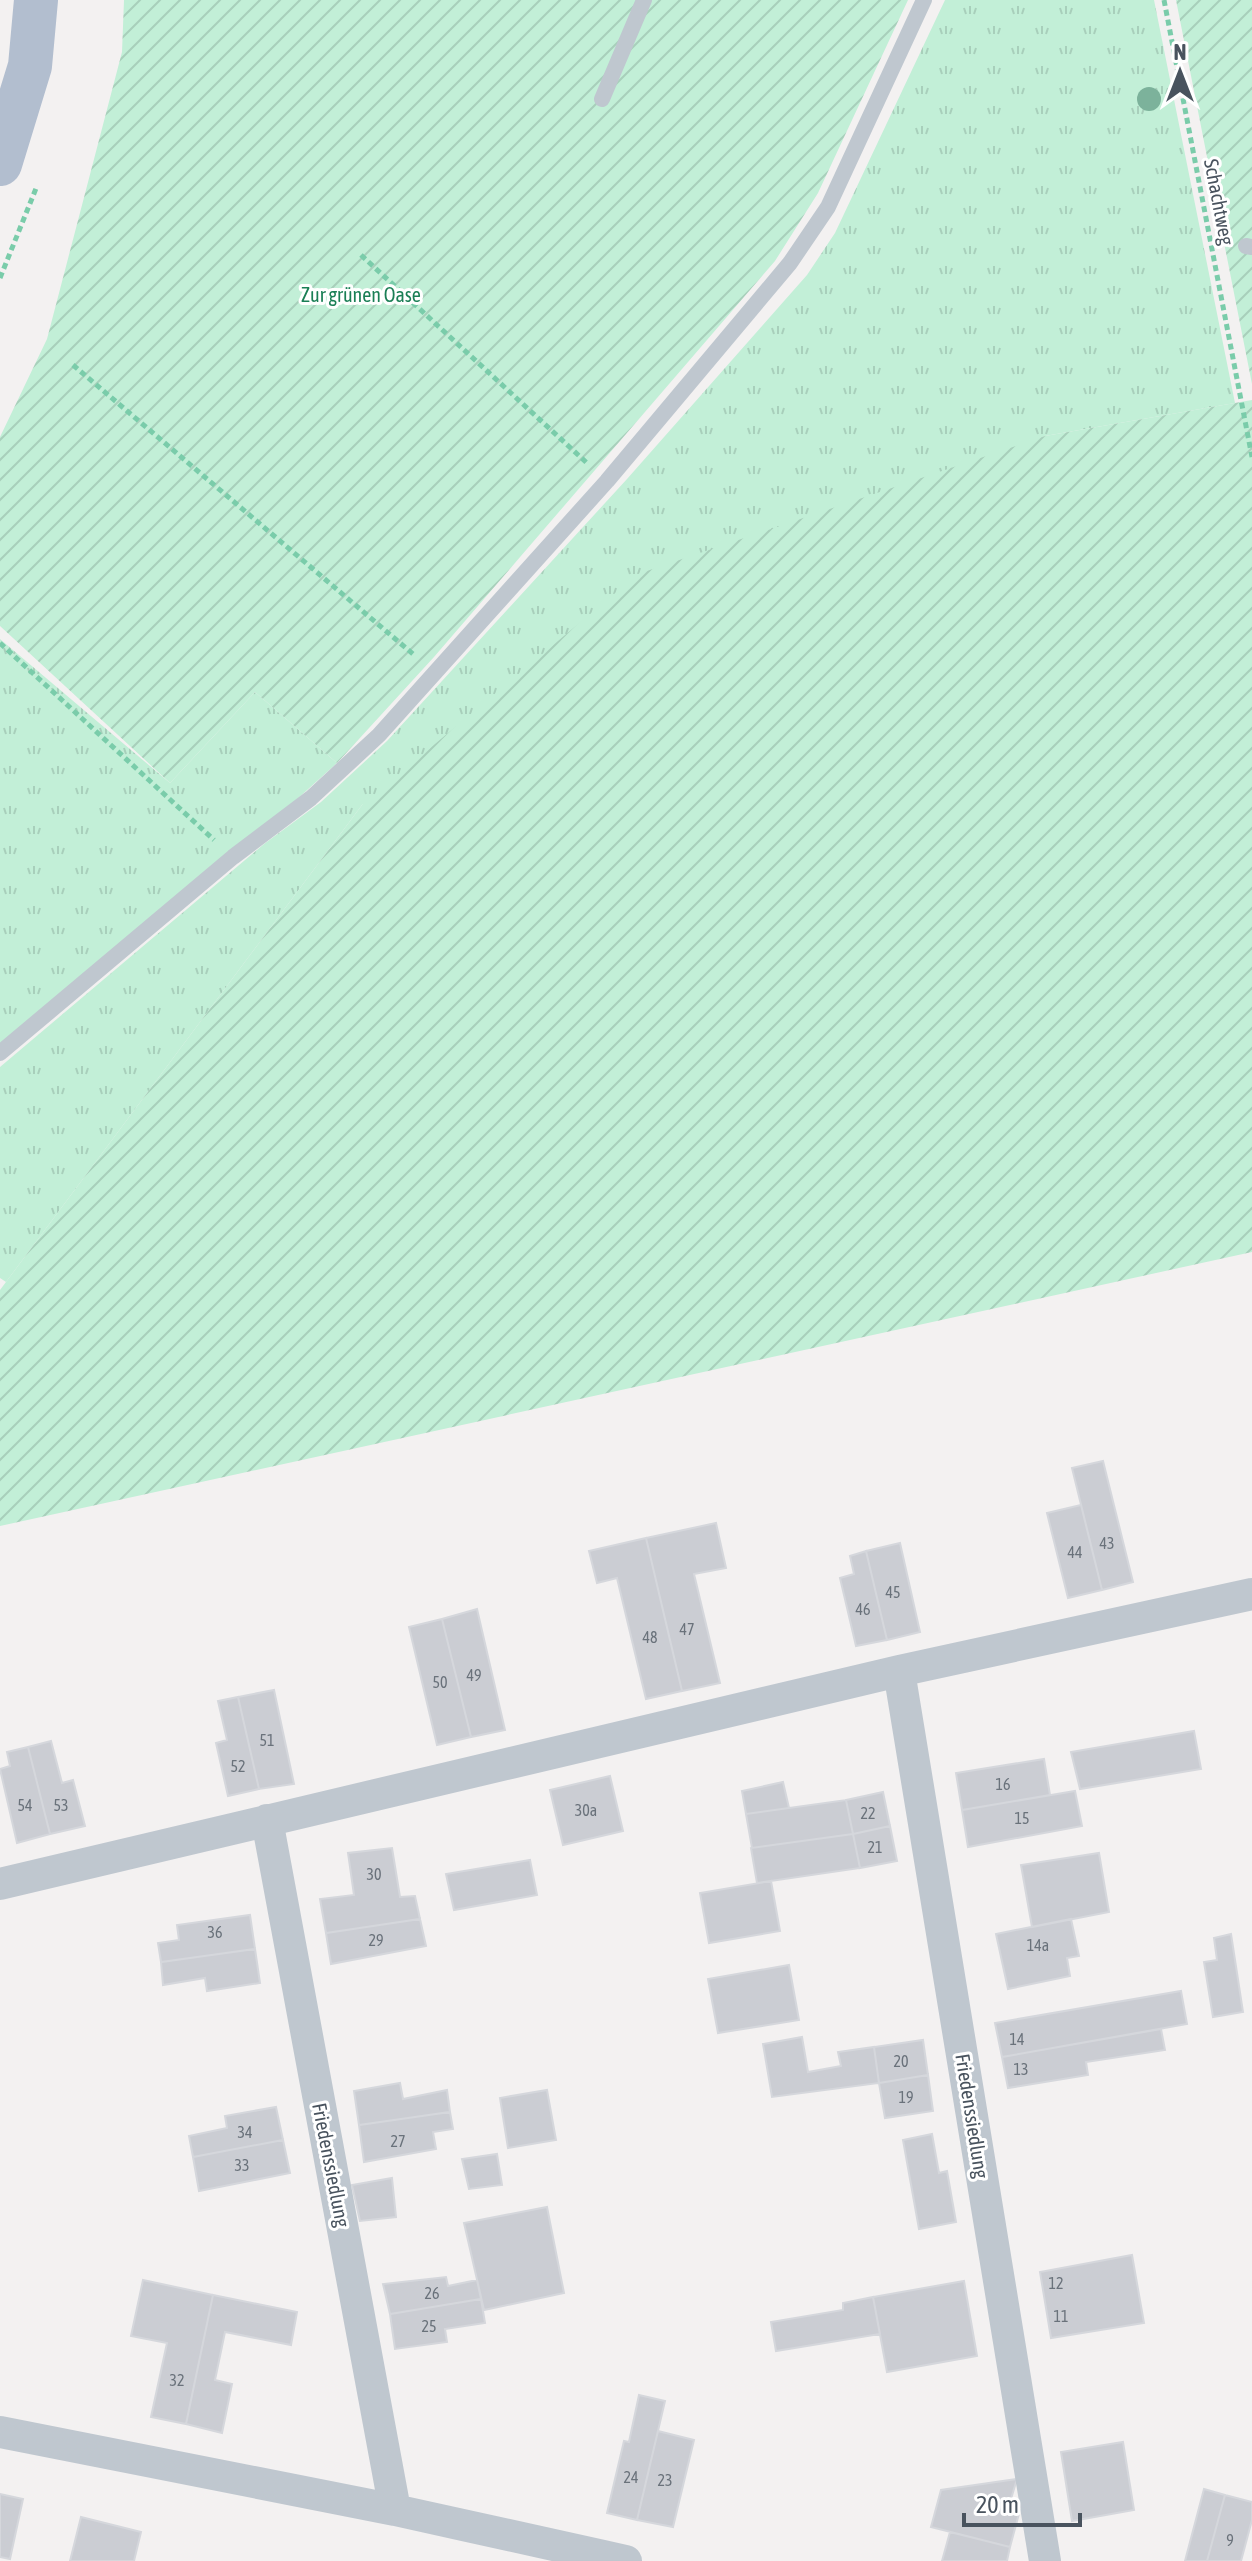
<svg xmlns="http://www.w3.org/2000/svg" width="1252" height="2561" viewBox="0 0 1252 2561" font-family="'Asap Condensed',sans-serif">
<defs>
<pattern id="grass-tufts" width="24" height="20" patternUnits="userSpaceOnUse" patternTransform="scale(2)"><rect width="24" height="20" fill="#c2efd7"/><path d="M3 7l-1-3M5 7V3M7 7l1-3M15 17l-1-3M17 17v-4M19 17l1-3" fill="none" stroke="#a8cfbb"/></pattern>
<pattern id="garden-furrows" width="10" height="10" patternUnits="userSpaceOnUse" patternTransform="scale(2)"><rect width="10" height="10" fill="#c2efd7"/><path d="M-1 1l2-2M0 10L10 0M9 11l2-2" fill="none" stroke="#a8cfbb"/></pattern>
</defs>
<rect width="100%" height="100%" fill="#f3f1f1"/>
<path fill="url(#grass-tufts)" d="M 945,0 L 1154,0 L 1235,403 L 1045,436 L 362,805 L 6,1282 L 0,1278 L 0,1067 L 264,844 L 321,802 L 387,741 L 627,479 L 807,275 L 835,233 Z
M 0,639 L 170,783 L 255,692 L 337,763 L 233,857 L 0,1049 Z"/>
<path fill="url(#garden-furrows)" d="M 124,0 L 908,0 L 818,193 L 775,261 L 434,657 L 337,763 L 255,692 L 170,783 L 0,626 L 0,437 L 47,339 L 122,52 Z
M 1176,0 L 1252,0 L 1252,384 Z
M 1252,400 L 1252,1252 L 0,1526 L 0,1290 L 362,805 L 638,574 L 1045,436 Z"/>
<path fill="#cbcdd3" stroke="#d5d7dc" stroke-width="2" d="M 1103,1461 L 1133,1582 L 1102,1590 L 1072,1468 Z
M 1081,1505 L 1102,1590 L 1068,1598 L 1047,1513 Z
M 716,1523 L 726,1568 L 694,1574 L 720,1683 L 682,1691 L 646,1538 Z
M 646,1538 L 682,1691 L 646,1699 L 617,1578 L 597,1583 L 589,1551 Z
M 900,1543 L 920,1632 L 887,1640 L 866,1551 Z
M 866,1551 L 887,1640 L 856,1646 L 840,1578 L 854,1574 L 850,1556 Z
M 477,1609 L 505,1730 L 471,1737 L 442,1619 Z
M 442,1619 L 471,1737 L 437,1745 L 409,1627 Z
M 274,1690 L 294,1784 L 259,1789 L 238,1697 Z
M 238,1697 L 259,1789 L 228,1796 L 216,1743 L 227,1740 L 218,1701 Z
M 1194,1731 L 1201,1769 L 1080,1789 L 1071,1752 Z
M 51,1741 L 62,1783 L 73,1780 L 85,1826 L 50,1834 L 28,1747 Z
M 28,1747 L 50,1834 L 17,1843 L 0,1769 L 10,1766 L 7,1752 Z
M 1044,1759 L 1050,1795 L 962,1810 L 956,1773 Z
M 610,1776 L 623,1831 L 563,1845 L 550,1790 Z
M 783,1782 L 789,1808 L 746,1814 L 742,1791 Z
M 1075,1791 L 1082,1826 L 968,1847 L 962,1810 Z
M 883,1792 L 890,1826 L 853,1834 L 846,1800 Z
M 846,1800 L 853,1834 L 752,1848 L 746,1814 Z
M 890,1826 L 897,1861 L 860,1868 L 853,1834 Z
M 853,1834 L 860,1868 L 757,1883 L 751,1848 Z
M 392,1848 L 400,1897 L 415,1896 L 420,1919 L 326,1933 L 320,1899 L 354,1895 L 348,1853 Z
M 1099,1853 L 1109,1912 L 1032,1927 L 1021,1865 Z
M 530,1860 L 537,1895 L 454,1910 L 446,1874 Z
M 771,1881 L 780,1931 L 709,1943 L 700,1893 Z
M 250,1915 L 255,1949 L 161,1962 L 158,1943 L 179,1940 L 177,1925 Z
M 420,1919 L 426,1946 L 331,1964 L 326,1933 Z
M 1071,1919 L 1079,1956 L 1067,1958 L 1070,1976 L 1008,1989 L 996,1934 Z
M 1231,1934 L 1243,2012 L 1213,2017 L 1204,1962 L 1217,1960 L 1214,1938 Z
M 255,1949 L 260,1983 L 207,1991 L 205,1978 L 163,1985 L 161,1962 Z
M 789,1965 L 799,2020 L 718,2033 L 708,1979 Z
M 1181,1991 L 1187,2024 L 1002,2057 L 995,2023 Z
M 1161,2029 L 1165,2050 L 1086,2062 L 1088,2075 L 1008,2088 L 1002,2057 Z
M 802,2037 L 808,2072 L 841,2066 L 838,2052 L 874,2047 L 879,2083 L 772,2097 L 763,2044 Z
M 923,2040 L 928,2075 L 879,2083 L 874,2047 Z
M 928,2075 L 933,2111 L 885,2118 L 879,2083 Z
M 400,2083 L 403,2099 L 447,2090 L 450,2112 L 359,2125 L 354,2091 Z
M 547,2090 L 556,2140 L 508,2148 L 500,2098 Z
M 276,2107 L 283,2140 L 193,2157 L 189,2136 L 227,2128 L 225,2116 Z
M 450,2112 L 453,2129 L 433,2132 L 436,2149 L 364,2162 L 359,2125 Z
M 932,2134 L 939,2173 L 947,2171 L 956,2222 L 919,2229 L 903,2140 Z
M 283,2140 L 290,2173 L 199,2191 L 193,2157 Z
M 497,2154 L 502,2185 L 469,2189 L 462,2159 Z
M 392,2178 L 396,2217 L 360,2221 L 352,2185 Z
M 547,2207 L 564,2293 L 484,2310 L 464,2223 Z
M 1132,2255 L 1144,2323 L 1051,2338 L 1040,2272 Z
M 446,2277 L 448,2286 L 477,2280 L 481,2299 L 390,2314 L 383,2284 Z
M 143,2280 L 213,2295 L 186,2424 L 151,2417 L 167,2343 L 131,2336 Z
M 964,2281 L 977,2356 L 887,2372 L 873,2297 Z
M 213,2295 L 297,2312 L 291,2345 L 225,2332 L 215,2380 L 232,2384 L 222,2433 L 186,2424 Z
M 873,2297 L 880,2334 L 776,2351 L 771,2322 L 843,2310 L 843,2303 Z
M 481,2299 L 485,2323 L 445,2329 L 447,2342 L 395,2349 L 390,2314 Z
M 639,2395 L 665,2401 L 637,2520 L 607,2513 L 624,2441 L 629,2442 Z
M 658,2431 L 694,2440 L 673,2527 L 637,2520 Z
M 1123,2442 L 1134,2510 L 1072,2521 L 1061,2452 Z
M 1017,2479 L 1008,2509 L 1020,2510 L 1010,2547 L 931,2527 L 941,2490 Z
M 1204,2489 L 1225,2495 L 1207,2561 L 1185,2561 Z
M 0,2494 L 23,2499 L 10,2559 L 0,2557 Z
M 1225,2495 L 1252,2502 L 1252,2520 L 1241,2561 L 1207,2561 Z
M 81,2517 L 141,2532 L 134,2561 L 70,2561 Z
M 950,2532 L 1010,2547 L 1007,2561 L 942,2561 Z"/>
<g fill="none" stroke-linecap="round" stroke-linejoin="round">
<path stroke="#7accaa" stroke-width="5" stroke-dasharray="6 4" stroke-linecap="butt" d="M 1164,0 L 1252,457
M 361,255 L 588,464
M 0,278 L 37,186
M 73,365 L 413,654
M 0,643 L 214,840"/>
<path stroke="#bfc7cf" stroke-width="16" d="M 602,99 L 644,0
M 1246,246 L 1252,247
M 0,1053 L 233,857 L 311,798 L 379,735 L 607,481 L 790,263 L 828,207 L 924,0"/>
<path stroke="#bfc7cf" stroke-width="32" d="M 899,1671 L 1045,2561
M 267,1820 L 395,2510
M 0,1884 L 899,1671 L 1252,1594
M 0,2432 L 395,2510 L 626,2561"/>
<path stroke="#b2becf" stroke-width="44" d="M 0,164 L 30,66 L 36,0"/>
</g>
<circle fill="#7cb29b" cx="1149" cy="99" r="12"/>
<g text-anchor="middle" stroke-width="6" stroke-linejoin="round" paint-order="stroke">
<g font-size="16" fill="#6a727b">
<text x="1107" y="1549">43</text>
<text x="1075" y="1558">44</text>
<text x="893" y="1598">45</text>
<text x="863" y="1615">46</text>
<text x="687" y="1635">47</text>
<text x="650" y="1643">48</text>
<text x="474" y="1681">49</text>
<text x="440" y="1688">50</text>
<text x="267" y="1746">51</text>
<text x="238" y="1772">52</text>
<text x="1003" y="1790">16</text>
<text x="25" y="1811">54</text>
<text x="61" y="1811">53</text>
<text x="586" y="1816">30a</text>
<text x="868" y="1819">22</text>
<text x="1022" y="1824">15</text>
<text x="875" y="1853">21</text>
<text x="374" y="1880">30</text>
<text x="215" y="1938">36</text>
<text x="376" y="1946">29</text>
<text x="1038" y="1951">14a</text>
<text x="1017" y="2045">14</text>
<text x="901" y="2067">20</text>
<text x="1021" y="2075">13</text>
<text x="906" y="2103">19</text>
<text x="245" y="2138">34</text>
<text x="398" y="2147">27</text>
<text x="242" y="2171">33</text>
<text x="1056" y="2289">12</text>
<text x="432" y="2299">26</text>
<text x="1061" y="2322">11</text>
<text x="429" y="2332">25</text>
<text x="177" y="2386">32</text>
<text x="631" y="2483">24</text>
<text x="665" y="2486">23</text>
<text x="1230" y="2546">9</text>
</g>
<g font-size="20" fill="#49535e" stroke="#fff">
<text transform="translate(1219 202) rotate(79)" y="7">Schachtweg</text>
<text transform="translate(972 2116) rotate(81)" y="7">Friedenssiedlung</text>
<text transform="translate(331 2165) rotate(79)" y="7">Friedenssiedlung</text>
</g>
<g font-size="20" fill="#1a7f55" stroke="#fff">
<text x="361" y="302">Zur grünen Oase</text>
</g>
</g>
<g transform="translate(1180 72)" stroke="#ffffff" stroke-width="6" paint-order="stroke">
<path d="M0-6L14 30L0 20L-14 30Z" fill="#49535e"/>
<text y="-12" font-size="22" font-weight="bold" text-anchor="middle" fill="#49535e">N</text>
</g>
<path d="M964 2513v12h116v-12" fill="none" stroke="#49535e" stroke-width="4"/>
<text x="976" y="2513" font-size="24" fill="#49535e" stroke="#ffffff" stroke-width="6" paint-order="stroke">20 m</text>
</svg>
